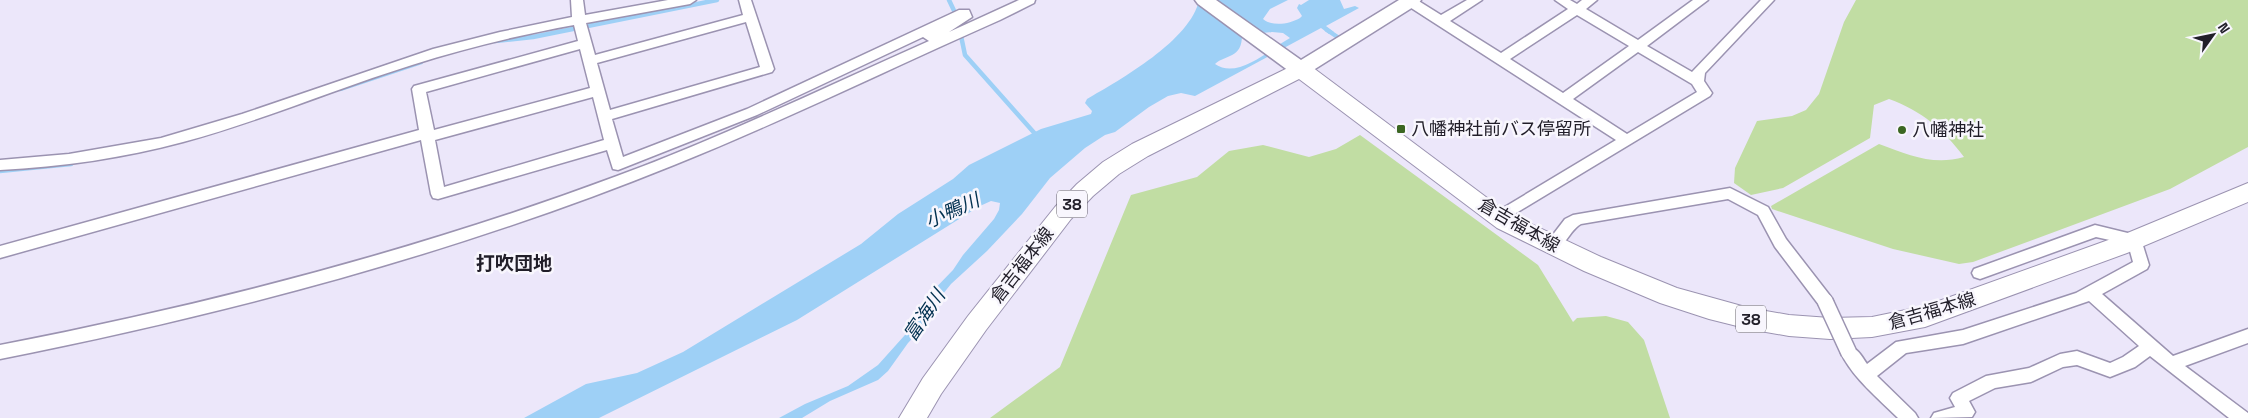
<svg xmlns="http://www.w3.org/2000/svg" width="2248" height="418" viewBox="0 0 2248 418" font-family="'Space Grotesk','Noto Sans JP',sans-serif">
<rect width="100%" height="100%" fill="#ece7fa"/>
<path fill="#c1dda3" d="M 1856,0 L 2248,0 L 2248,147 L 2170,189 L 1973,262 L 1959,264 L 1893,249 L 1772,209 L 1771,206 L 1879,144 C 1909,155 1933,166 1964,157 C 1943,129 1922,111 1889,99 L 1874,105 L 1870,138 L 1783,188 L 1751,195 L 1734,183 L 1735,168 L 1757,121 L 1792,116 L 1806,110 L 1819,94 L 1844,22 Z
M 1360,135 L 1538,265 L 1573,322 L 1577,318 L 1606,316 L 1628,322 L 1644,340 L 1670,418 L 990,418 L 1060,367 L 1131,195 L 1197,177 L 1229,151 L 1263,145 L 1309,157 L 1336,149 Z"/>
<path fill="#9ed0f6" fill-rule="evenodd" d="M 1199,0 L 1288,0 L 1270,9 L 1263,19 C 1272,27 1290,24 1300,18 L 1302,16 L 1297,8 L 1299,4 L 1301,5 L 1309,0 L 1340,0 L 1344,9 L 1355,6 L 1359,8 L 1326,26 L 1334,32 L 1329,34 L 1321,28 L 1195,96 L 1181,93 L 1168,96 L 1149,107 L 1115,132 L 1105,135 L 1085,148 L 1050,178 L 1022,214 L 987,251 L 951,284 L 930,310 L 923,327 L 908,343 L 888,371 L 878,380 L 830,401 L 802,418 L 779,418 L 805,404 L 848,386 L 878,365 L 913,326 L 922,302 L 953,270 L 963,255 L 994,219 L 999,210 L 1000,203 L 991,201 L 980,206 L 797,320 L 599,418 L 524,418 L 586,384 L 637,373 L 683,352 L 861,244 L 898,214 L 953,179 L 969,165 L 1041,129 L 1091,114 L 1092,111 L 1085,103 L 1087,99 C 1120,80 1191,40 1199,0 ZM 1272,32 L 1283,33 L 1290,38 C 1270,49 1238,80 1215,64 C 1226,54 1242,59 1242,35 Z"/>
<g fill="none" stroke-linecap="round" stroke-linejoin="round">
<path stroke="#9ed0f6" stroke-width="4.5" d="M 949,0 L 957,17
M 1327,30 L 1342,40
M 960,31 L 965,55 L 1037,136
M 495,41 L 533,37 L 717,0
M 340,89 L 421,62
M 0,171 L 71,164"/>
<g stroke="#9b93b1" stroke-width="3">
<path id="street" d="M 571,0 L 583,0 L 585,15 L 668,0 L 696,0 L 690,4 L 586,23 L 595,55 L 743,15 L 739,0 L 751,0 L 774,69 L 772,72 L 612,119 L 623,157 L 747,109 L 959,10 L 969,10 L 972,17 L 949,32 L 1019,0 L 1035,0 L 1034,3 L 1000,20 C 891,68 784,121 674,165 C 457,253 230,313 0,359 L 0,345 C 210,304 416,251 617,176 C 723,137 825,87 929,41 L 923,37 L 757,115 L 618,170 L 613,169 L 607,150 L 438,199 L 433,198 L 431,194 L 421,140 L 0,258 L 0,246 L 419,130 L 412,89 L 414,86 L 578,41 L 574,25 C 519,35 465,48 412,65 C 335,89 261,121 183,142 C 123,158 62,167 0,170 L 0,160 L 69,154 L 161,138 L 242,114 L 433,49 L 500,32 L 572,17 ZM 746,22 L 760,67 L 610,110 L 597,63 ZM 580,49 L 590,88 L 434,130 L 426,92 ZM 593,97 L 604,140 L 444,187 L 435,140 Z
M 1404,0 L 1417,0 L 1441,15 L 1467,0 L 1482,0 L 1450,21 L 1501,53 L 1568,9 L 1555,0 L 1570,0 L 1577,4 L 1582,0 L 1597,0 L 1586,9 L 1638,40 L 1693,0 L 1708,0 L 1647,46 L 1692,72 L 1761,0 L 1774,0 L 1705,73 L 1704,81 L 1712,93 L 1710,96 L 1498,224 L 1493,222 L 1490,218 L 1493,214 L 1616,140 L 1405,4 ZM 1577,15 L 1629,46 L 1563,93 L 1510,59 ZM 1638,52 L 1692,84 L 1697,92 L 1627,134 L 1573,99 Z
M 1730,188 L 1768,207 L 1786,239 L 1831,297 L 1833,301 L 1831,305 L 1825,307 L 1819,305 L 1775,247 L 1758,215 L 1728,199 L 1581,224 C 1569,230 1563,254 1548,249 L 1545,245 L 1565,219 L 1573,215 Z
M 2095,225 L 2140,236 L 2149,265 L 2147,269 L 2102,294 L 2173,356 L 2248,329 L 2248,343 L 2185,366 L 2248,413 L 2248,418 L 2229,418 L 2150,356 L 2135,367 L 2110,377 L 2077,365 L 2063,367 L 2031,382 L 1995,388 L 1969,401 L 1975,412 L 1972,417 L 1931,418 L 1934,413 L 1955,407 L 1950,398 L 1953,393 L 1986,376 L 2029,368 L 2060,354 L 2077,351 L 2110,363 L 2123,357 L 2139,346 L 2089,301 L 1963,344 L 1906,353 L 1877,376 L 1915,413 L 1918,418 L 1898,418 C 1878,398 1853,378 1841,353 L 1843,348 C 1856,344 1861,355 1867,364 L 1896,342 L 1963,330 L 2076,293 L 2133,262 L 2128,244 L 2096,237 L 1980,279 L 1974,277 L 1972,273 L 1974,269 Z"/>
</g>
<g stroke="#9b93b1" stroke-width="3">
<path id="secondary" d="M 1195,0 L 1216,0 L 1301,60 L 1399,0 L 1421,0 L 1418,4 L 1307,74 L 1300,75 L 1293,74 L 1198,4 Z"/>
</g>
<g stroke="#9b93b1" stroke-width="2">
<path id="primary" d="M 1300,62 L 1308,64 L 1506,212 L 1601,257 L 1677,288 L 1749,308 L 1789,315 L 1830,318 L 1872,317 L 1925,306 L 2125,234 L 2248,183 L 2248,202 L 2127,253 L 1925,327 L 1872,337 L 1830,339 L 1789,336 L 1749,329 L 1709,319 L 1660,303 L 1584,271 L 1497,228 L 1299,79 L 1148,156 L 1119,174 L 1093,196 L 1071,219 L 986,330 L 941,394 L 927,418 L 899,418 L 923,378 L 968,316 L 1055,207 L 1077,184 L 1103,162 L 1132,144 Z"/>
</g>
<use href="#street" fill="#fff" fill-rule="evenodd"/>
<use href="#secondary" fill="#fff" fill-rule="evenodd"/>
<use href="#primary" fill="#fff" fill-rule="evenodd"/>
<g stroke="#9b93b1" stroke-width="18" stroke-linecap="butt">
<path id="street-bridge" d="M 1825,301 L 1849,353"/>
</g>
<use href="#street-bridge" stroke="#fff" stroke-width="15"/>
</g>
<g fill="#3b6622" stroke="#f8f6fd" stroke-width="2">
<rect x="1396" y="124" width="10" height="10" rx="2.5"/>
<circle cx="1902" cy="130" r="5"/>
</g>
<g text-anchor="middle" stroke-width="5" stroke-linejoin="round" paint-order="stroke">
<g fill="#f8f6fd" stroke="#625f69" stroke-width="1">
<rect x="1057" y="190.5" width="30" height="27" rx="4"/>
<rect x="1736" y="305.5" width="30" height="27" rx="4"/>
</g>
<g font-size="16" font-weight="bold" fill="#211e29">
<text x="1072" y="210">38</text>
<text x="1751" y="325">38</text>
</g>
<g font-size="18" fill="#211e29" stroke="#f8f6fd" text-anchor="start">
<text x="1411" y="135">八幡神社前バス停留所</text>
<text x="1912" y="136">八幡神社</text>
</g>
<g font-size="18" fill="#211e29" stroke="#f8f6fd">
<text transform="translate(1519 225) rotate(30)" y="6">倉吉福本線</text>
<text transform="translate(1022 265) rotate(-52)" y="6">倉吉福本線</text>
<text transform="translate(1932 311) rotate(-16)" y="6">倉吉福本線</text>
</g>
<g font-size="19" font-style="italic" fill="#00304f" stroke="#f8f6fd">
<text transform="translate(952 210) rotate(-24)" y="7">小鴨川</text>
<text transform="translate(924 315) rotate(-56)" y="7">富海川</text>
</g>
<g font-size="19" font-weight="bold" fill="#211e29" stroke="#f8f6fd">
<text x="514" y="270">打吹団地</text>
</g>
</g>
<g transform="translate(2213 35) rotate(57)" stroke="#f8f6fd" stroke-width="4" paint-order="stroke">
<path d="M0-4L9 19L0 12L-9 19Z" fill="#211e29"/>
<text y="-8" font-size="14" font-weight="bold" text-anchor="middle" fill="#211e29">N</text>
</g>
</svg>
